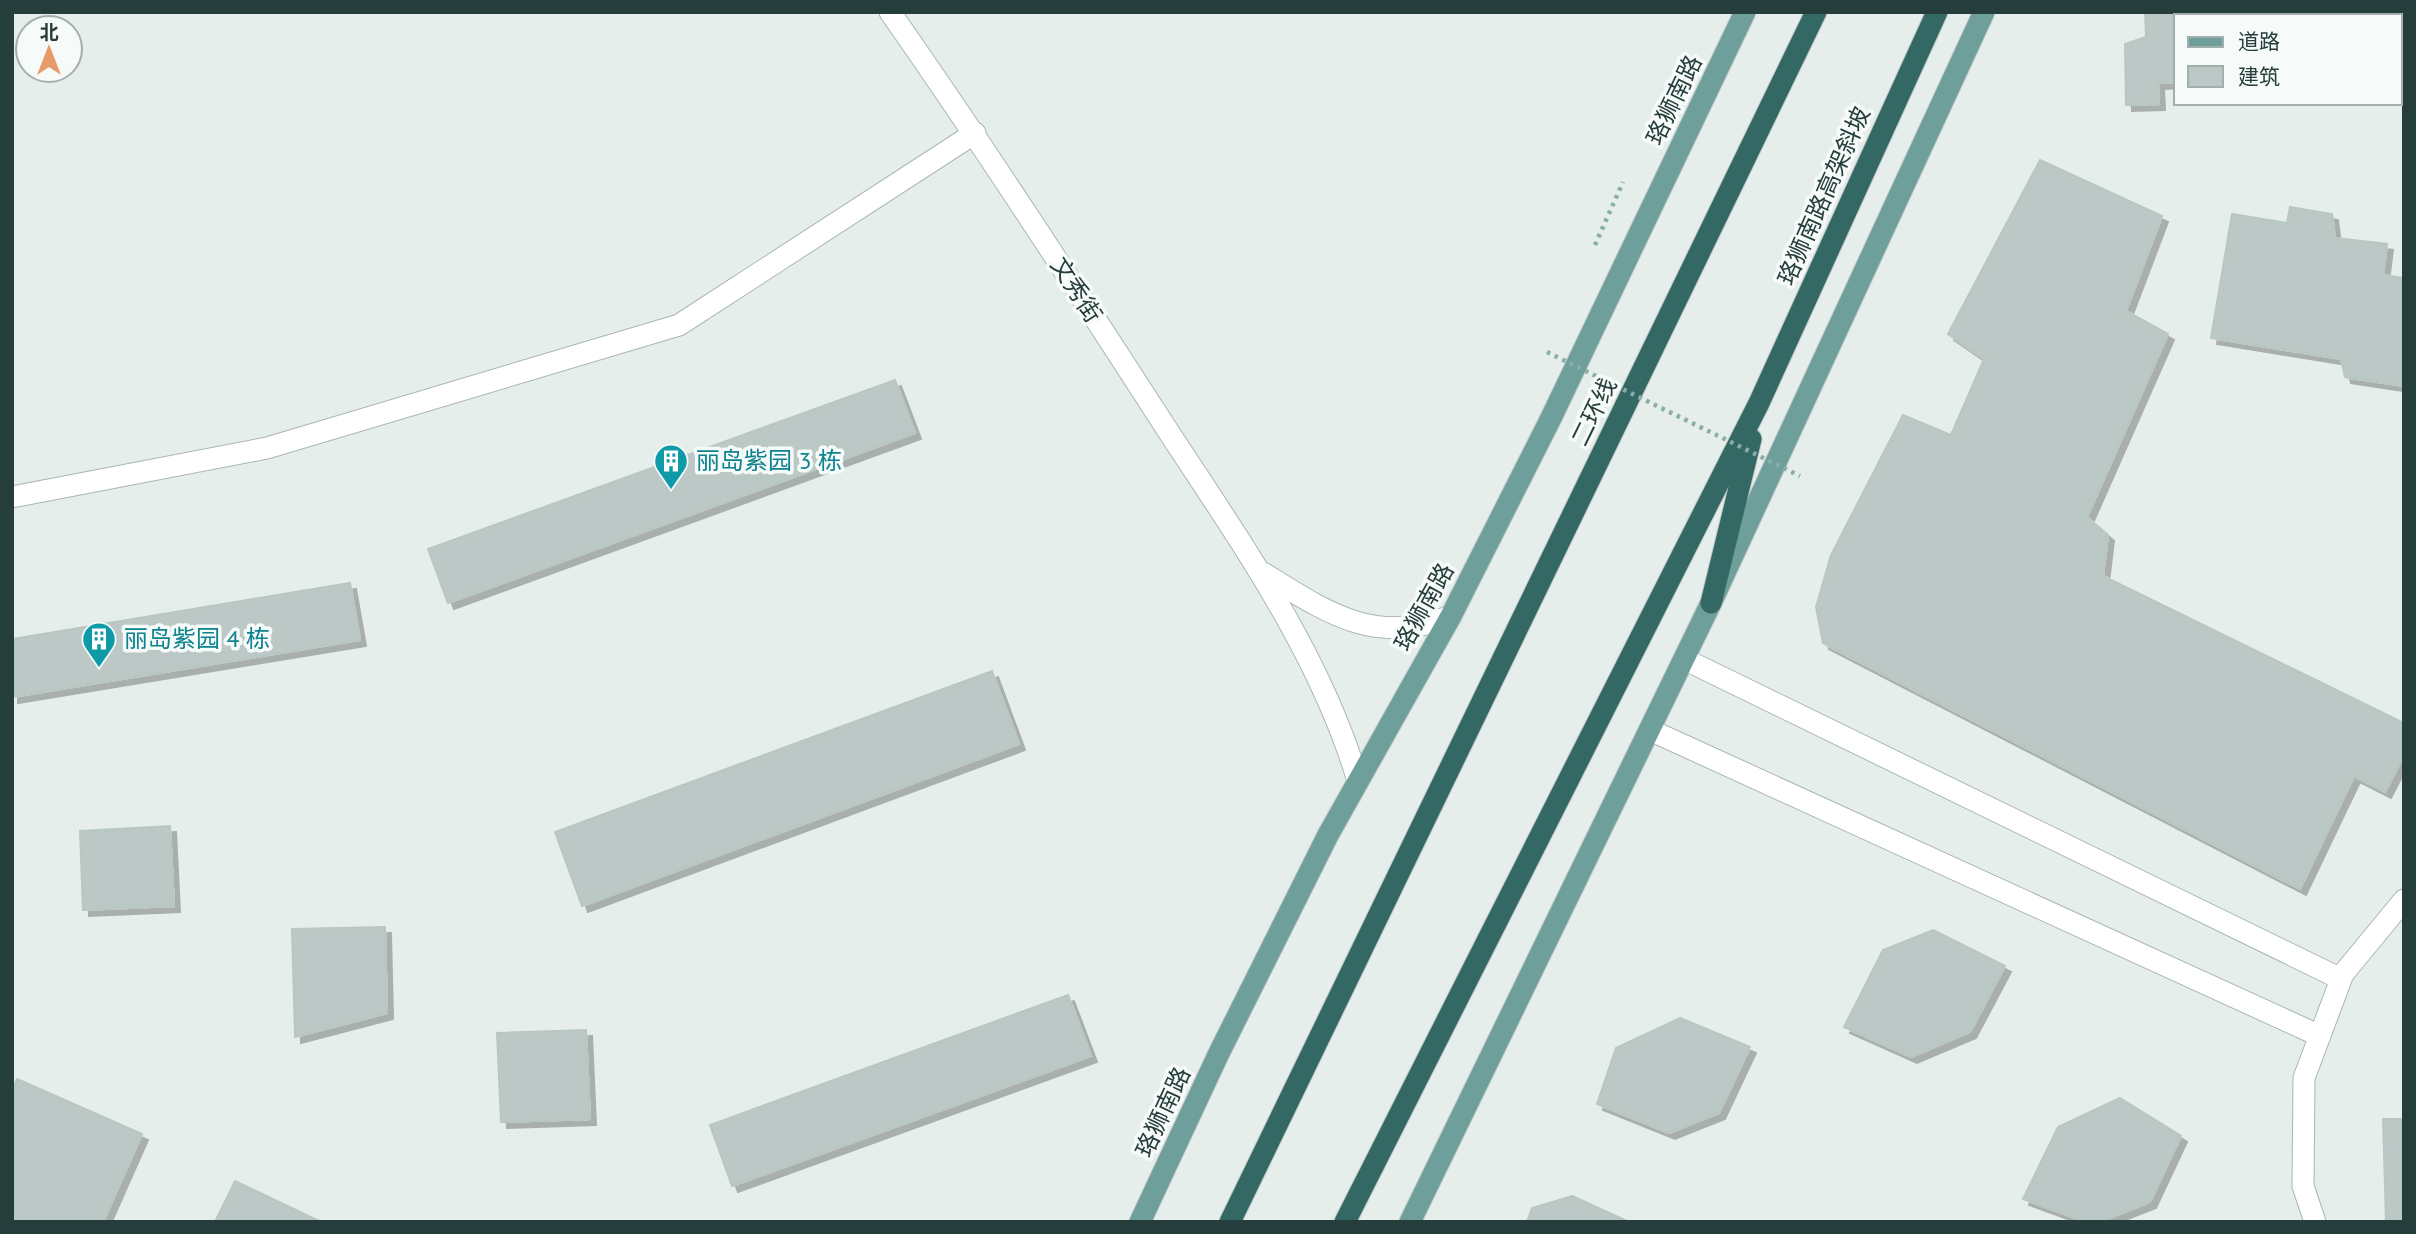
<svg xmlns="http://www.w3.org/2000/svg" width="2416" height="1234" viewBox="0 0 2416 1234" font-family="'PT Sans','Noto Sans SC',sans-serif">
<defs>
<filter id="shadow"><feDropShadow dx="6" dy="6" stdDeviation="0" flood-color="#0004"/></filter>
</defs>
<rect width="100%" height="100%" fill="#e6eeeb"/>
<path fill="#bbc8c5" stroke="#b8c7c3" stroke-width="2" filter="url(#shadow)" d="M 2145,12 L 2253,12 L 2253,16 L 2176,16 L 2176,82 L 2158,83 L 2159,104 L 2126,105 L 2125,44 L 2146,37 Z
M 2040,160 L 2162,216 L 2126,311 L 2168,334 L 2087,517 L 2108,535 L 2103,576 L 2404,723 L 2404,755 L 2385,792 L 2354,776 L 2300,889 L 1823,643 L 1816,607 L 1831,555 L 1903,415 L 1951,435 L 1984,359 L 1948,334 Z
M 2290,207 L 2332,214 L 2335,238 L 2387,244 L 2383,275 L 2404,278 L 2404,386 L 2345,377 L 2341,359 L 2211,338 L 2232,214 L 2287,223 Z
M 895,380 L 915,433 L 448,603 L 428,549 Z
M 350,583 L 360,640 L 12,697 L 12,639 Z
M 992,671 L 1019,744 L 582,906 L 555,832 Z
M 170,826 L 174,906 L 83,910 L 80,831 Z
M 385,927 L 387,1013 L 295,1037 L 292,929 Z
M 1933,930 L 2005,966 L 1970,1032 L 1911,1057 L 1844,1027 L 1883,950 Z
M 1068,995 L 1091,1056 L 732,1186 L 710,1125 Z
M 1680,1018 L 1750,1047 L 1719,1113 L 1669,1133 L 1597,1104 L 1616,1048 Z
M 586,1030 L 590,1119 L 501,1122 L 497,1033 Z
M 17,1079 L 142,1134 L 103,1222 L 12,1222 L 12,1090 Z
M 2120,1098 L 2181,1136 L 2150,1202 L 2099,1222 L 2086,1222 L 2023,1199 L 2058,1127 Z
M 2383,1119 L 2404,1119 L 2404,1222 L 2386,1222 Z
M 235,1181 L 321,1222 L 215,1222 Z
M 1572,1196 L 1629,1222 L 1527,1222 L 1532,1208 Z"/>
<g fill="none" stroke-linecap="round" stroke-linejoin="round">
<g stroke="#a9b6b3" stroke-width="23">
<path id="minor" d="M 890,12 C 983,145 1071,281 1159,417 C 1234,533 1318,647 1358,781
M 12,497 L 267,448 L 679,325 L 975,133
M 1263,573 C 1326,612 1375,647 1451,616
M 1684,659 L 2341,979
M 1650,730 L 2320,1036
M 2315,1222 L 2303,1186 L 2304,1078 L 2343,974 L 2404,900"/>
</g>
<g stroke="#c2c9c8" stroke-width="23">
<path id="major" d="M 1140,1222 L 1219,1053 L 1328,835 L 1451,616 L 1551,418 L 1745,12
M 1410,1222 L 1711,603 L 1984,12"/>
</g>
<g stroke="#c2c9c8" stroke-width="23">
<path id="highway" d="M 1711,603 L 1751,439
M 1230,1222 L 1816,12
M 1345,1222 L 1759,403 L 1937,12"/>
</g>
<path stroke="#89aea8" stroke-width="4.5" stroke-dasharray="3.5 5" stroke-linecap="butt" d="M 1595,245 L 1623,182"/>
<use href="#minor" stroke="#fff" stroke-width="21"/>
<use href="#major" stroke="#6e9f9a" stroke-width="21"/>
<use href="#highway" stroke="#346865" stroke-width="21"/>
<path stroke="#89aea8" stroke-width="4.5" stroke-dasharray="3.5 5" stroke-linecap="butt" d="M 1547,352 L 1800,476"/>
</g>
<defs>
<g id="building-pin" transform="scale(1.75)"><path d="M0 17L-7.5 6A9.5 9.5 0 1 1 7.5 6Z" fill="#0f9aa8" stroke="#f6faf9"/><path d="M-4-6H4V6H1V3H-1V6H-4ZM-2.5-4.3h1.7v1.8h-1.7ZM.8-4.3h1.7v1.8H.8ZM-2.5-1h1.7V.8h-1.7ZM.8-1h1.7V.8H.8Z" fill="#fff"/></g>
</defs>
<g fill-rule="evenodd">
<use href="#building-pin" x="671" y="461"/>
<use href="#building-pin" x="99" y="639"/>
</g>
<g text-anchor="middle" stroke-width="7" stroke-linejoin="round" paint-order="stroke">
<g font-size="24" fill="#263e3b" stroke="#f6faf9">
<text transform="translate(1674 100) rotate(-64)" y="8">珞狮南路</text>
<text transform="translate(1824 196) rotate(-66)" y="8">珞狮南路高架斜坡</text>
<text transform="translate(1076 290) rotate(57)" y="8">文秀街</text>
<text transform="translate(1594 412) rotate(-64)" y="8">二环线</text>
<text transform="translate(1424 607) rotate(-61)" y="8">珞狮南路</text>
<text transform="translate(1163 1112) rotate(-65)" y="8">珞狮南路</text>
</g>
<g font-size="24" fill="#0d838f" stroke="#f6faf9" text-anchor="start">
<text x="696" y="469">丽岛紫园 3 栋</text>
<text x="124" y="647">丽岛紫园 4 栋</text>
</g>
</g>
<rect width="2416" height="1234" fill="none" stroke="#263e3b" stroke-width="28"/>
<rect x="2174" y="14" width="228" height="91" fill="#f6faf9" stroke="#a3afad" stroke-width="2"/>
<rect x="2188" y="37" width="35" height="10" fill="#6e9f9a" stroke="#a3afad" stroke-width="2"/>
<text x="2238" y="49" font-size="21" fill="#263e3b">道路</text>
<rect x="2188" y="66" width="35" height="21" fill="#bbc8c5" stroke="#a3afad" stroke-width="2"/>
<text x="2238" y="84" font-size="21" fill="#263e3b">建筑</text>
<g transform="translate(49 49)"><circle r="33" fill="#f6faf9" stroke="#a3afad" stroke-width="2"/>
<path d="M0-5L12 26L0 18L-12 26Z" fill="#e79b6a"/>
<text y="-10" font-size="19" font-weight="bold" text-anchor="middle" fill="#263e3b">北</text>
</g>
</svg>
